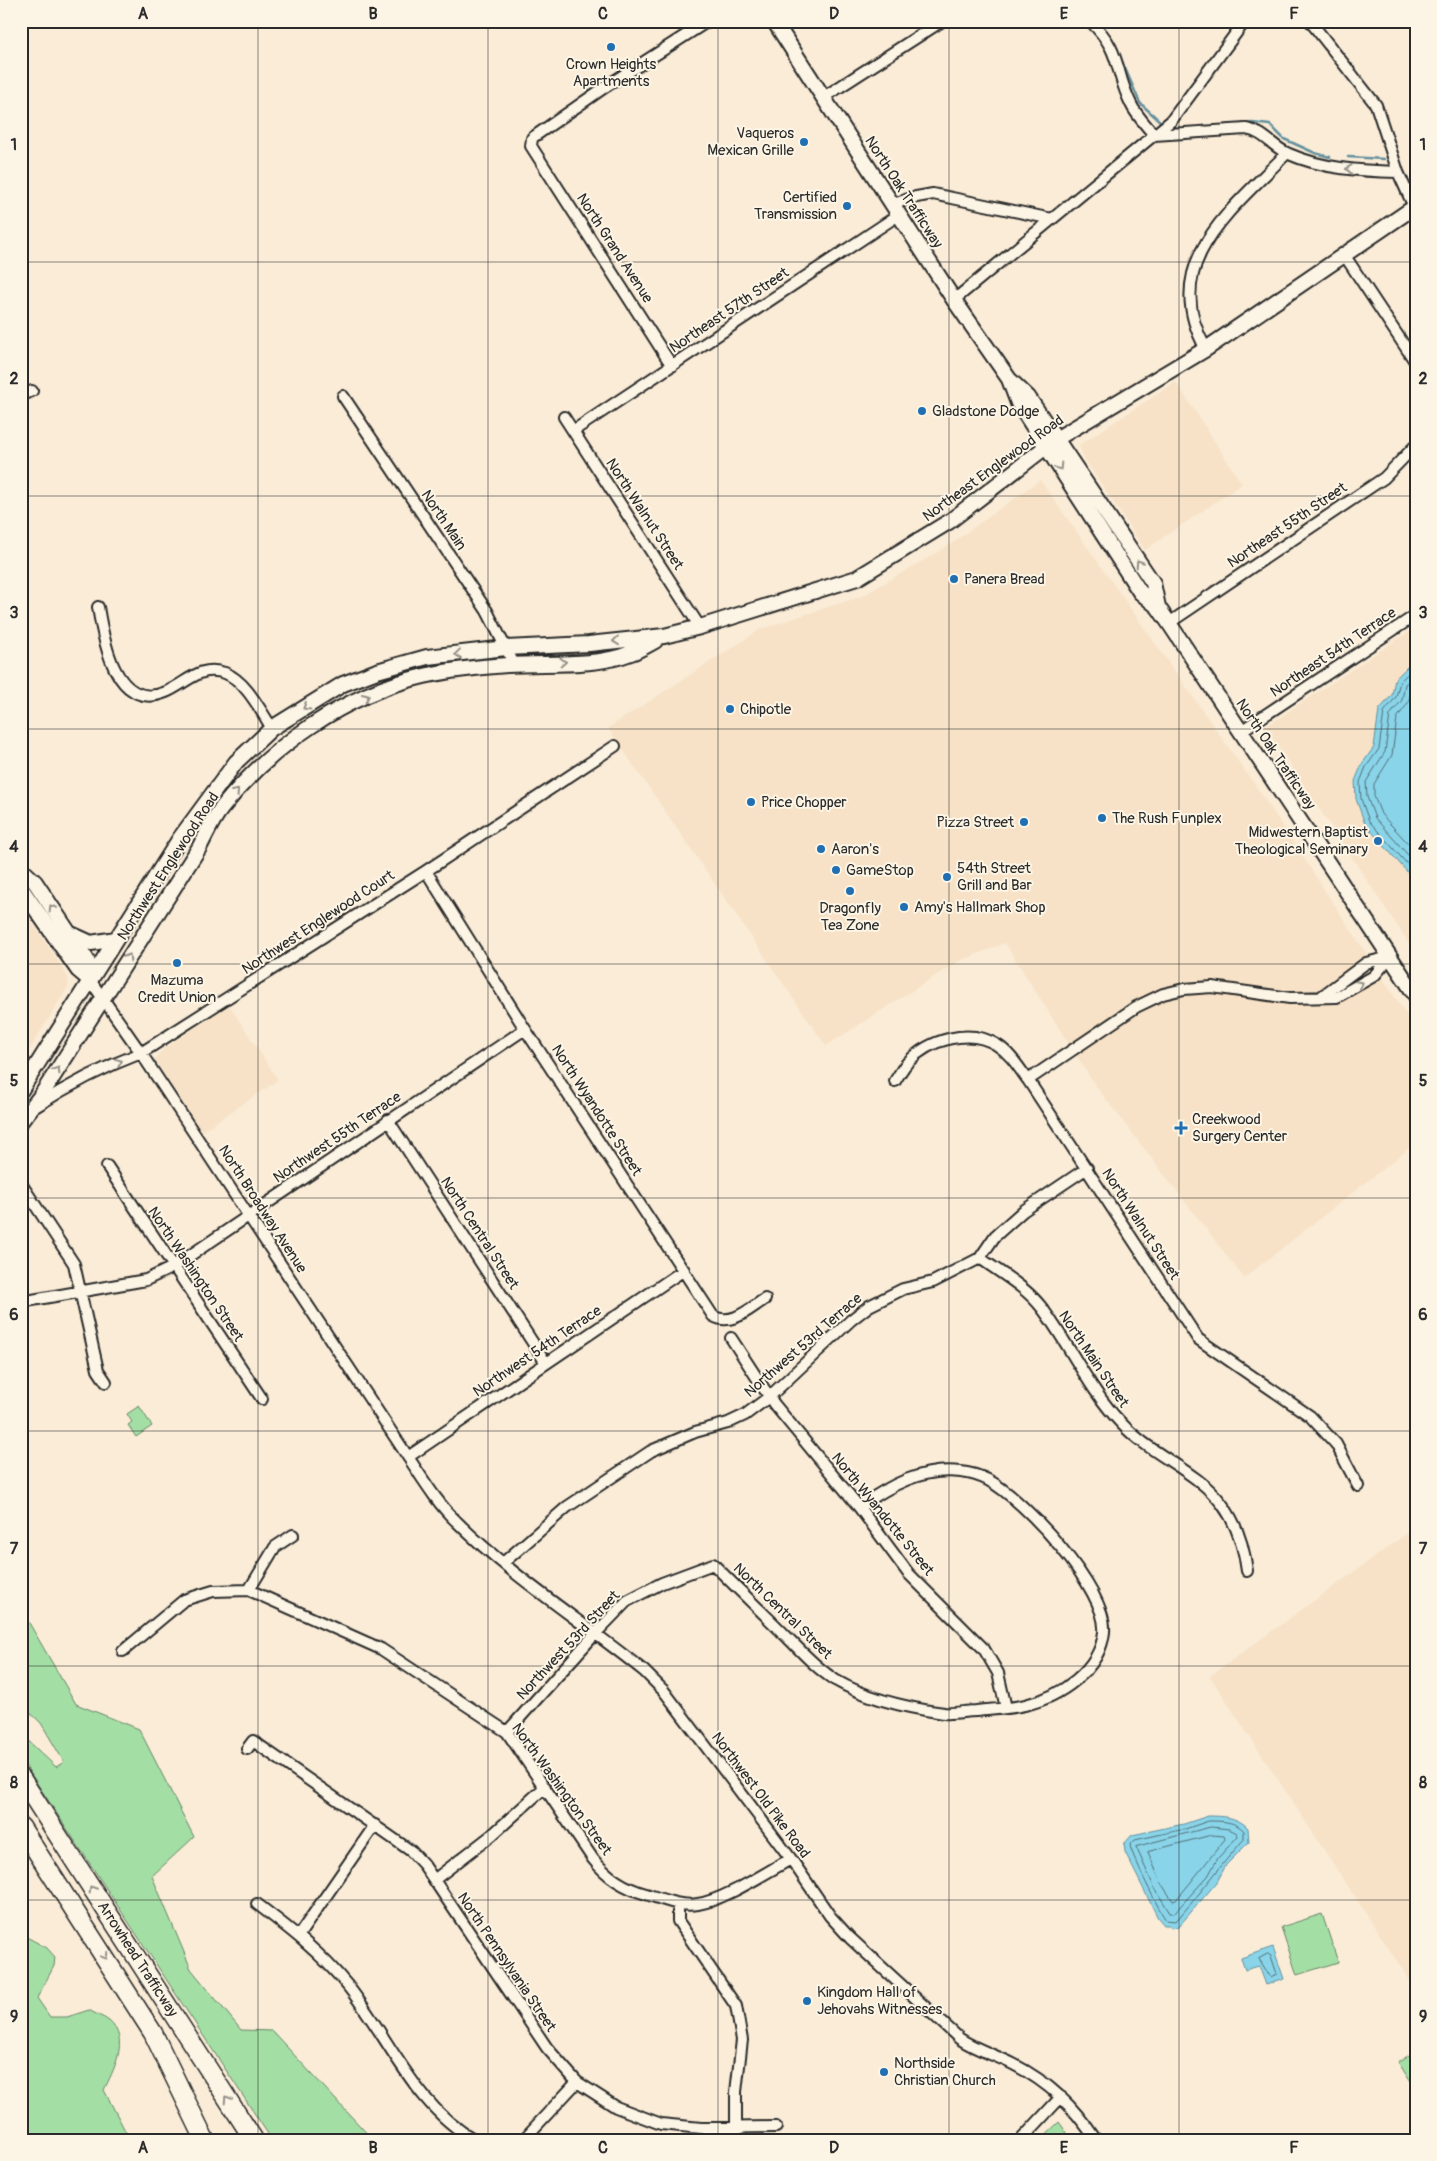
<svg xmlns="http://www.w3.org/2000/svg" width="1437" height="2161" viewBox="0 0 1437 2161" font-family="Pangolin,sans-serif">
<rect width="100%" height="100%" fill="#faecd7"/>
<filter id="ink" filterUnits="userSpaceOnUse"><feTurbulence type="fractalNoise" baseFrequency=".02" numOctaves="2"/><feDisplacementMap in="SourceGraphic" scale="10" xChannelSelector="R" yChannelSelector="G"/><feConvolveMatrix kernelMatrix="1 2 1 2 8 2 1 2 1" color-interpolation-filters="sRGB"/></filter>
<g filter="url(#ink)">
<path fill="#f7e2c7" d="M 1176,382 L 1242,484 L 1145,550 L 1084,458 L 1079,445 Z
M 1040,480 L 1262,795 L 1416,1029 L 1416,1143 L 1244,1278 L 1095,1085 L 1005,943 L 957,962 L 826,1046 L 608,728 L 761,629 L 862,596 L 948,546 Z
M 1416,627 L 1416,954 L 1265,727 Z
M 21,905 L 68,977 L 68,987 L 21,1063 Z
M 229,1005 L 278,1080 L 201,1132 L 155,1060 L 163,1049 Z
M 1416,1527 L 1416,1990 L 1210,1676 Z"/>
<path fill="#a3dea4" stroke="#678468" d="M 139,1406 L 152,1426 L 136,1437 L 128,1425 L 132,1422 L 127,1414 Z
M 21,1609 L 76,1704 L 139,1729 L 194,1837 L 152,1876 L 191,1969 L 241,2030 L 272,2031 L 373,2140 L 272,2140 L 21,1759 L 21,1734 L 56,1767 L 64,1762 L 41,1723 L 21,1704 Z
M 1322,1914 L 1338,1962 L 1297,1975 L 1281,1927 Z
M 21,1934 L 47,1948 L 55,1957 L 54,1966 L 37,1998 L 50,2017 L 67,2017 L 89,2010 C 95,2014 104,2017 109,2021 C 131,2039 113,2071 104,2090 L 130,2140 L 21,2140 Z
M 1416,2051 L 1416,2090 L 1398,2062 Z
M 1059,2122 L 1072,2140 L 1040,2140 Z"/>
<path fill="#89d4e9" stroke="#63909d" d="M 1409,665 L 1416,665 L 1416,882 L 1365,824 L 1356,799 L 1355,781 L 1362,764 L 1374,747 L 1379,710 L 1392,695 L 1395,679 Z
M 1208,1816 C 1223,1816 1238,1817 1248,1828 L 1249,1842 L 1226,1865 L 1217,1882 L 1179,1926 L 1172,1928 L 1170,1925 L 1164,1925 L 1158,1918 L 1125,1852 L 1124,1844 L 1132,1835 L 1184,1824 Z
M 1273,1947 L 1284,1979 L 1266,1985 L 1259,1966 L 1245,1970 L 1241,1958 Z"/>
<g fill="none" stroke-linecap="round" stroke-linejoin="round">
<path stroke="#516f77" stroke-width="1" d="M 1416,670 L 1411,671 L 1400,681 L 1396,697 L 1384,712 L 1379,749 L 1366,767 L 1360,782 L 1361,799 L 1369,821 L 1416,874
M 1416,677 L 1405,684 L 1402,700 L 1390,715 L 1385,752 L 1366,782 L 1367,797 L 1375,818 L 1416,864
M 1416,685 L 1412,688 L 1408,703 L 1397,718 L 1392,755 L 1374,784 L 1374,796 L 1381,814 L 1416,852
M 1209,1821 C 1221,1821 1236,1821 1244,1831 L 1244,1839 C 1220,1866 1200,1894 1176,1921 L 1166,1920 C 1161,1914 1130,1852 1130,1845 L 1135,1840 L 1185,1829 Z
M 1211,1827 L 1229,1829 L 1237,1833 L 1238,1836 L 1218,1858 L 1208,1876 L 1174,1913 L 1170,1913 L 1154,1887 L 1136,1847 Z
M 1212,1835 L 1224,1836 L 1225,1839 C 1209,1859 1193,1880 1176,1900 L 1173,1901 L 1161,1883 L 1148,1852 Z
M 1268,1954 L 1271,1956 L 1277,1974 L 1271,1978 L 1259,1959 Z"/>
<path stroke="#63909d" stroke-width="2.5" d="M 1098,21 L 1112,38 L 1140,103 L 1162,123
M 1205,127 L 1252,123 L 1270,125 L 1284,139 L 1315,153 L 1330,157
M 1348,157 L 1384,159"/>
<g stroke="#2b2b2b" stroke-width="14">
<path id="street" d="M 1090,21 C 1122,51 1114,70 1131,104 C 1136,115 1146,125 1154,135 L 1171,121 L 1245,21
M 1310,21 L 1376,105 L 1398,172 L 1414,207
M 824,97 L 942,21
M 894,204 L 911,198 L 933,194 L 1052,219
M 1345,256 L 1416,363
M 954,300 L 1154,135 L 1246,129 C 1265,132 1272,147 1289,154 C 1323,169 1361,171 1398,172
M 1206,349 C 1157,263 1233,209 1287,153
M 672,366 L 531,146 L 532,138 L 605,87 L 708,21
M 21,396 L 32,391
M 343,396 L 487,611 L 514,664
M 564,417 L 700,627
M 573,431 L 900,214
M 98,607 C 103,638 115,713 166,692 C 187,683 200,664 225,673 C 246,681 260,710 272,728
M 1169,623 L 1384,478 L 1416,445
M 1241,731 L 1416,615
M 426,871 L 525,1029 L 713,1316 C 732,1327 750,1308 765,1299
M 90,980 L 141,1053 L 408,1457 C 423,1479 437,1503 456,1521 C 512,1577 582,1621 644,1671 L 664,1691 L 791,1859 L 830,1916 L 850,1938 L 960,2039 C 977,2050 995,2055 1013,2064 C 1050,2083 1073,2106 1096,2140
M 1322,996 L 1366,963 L 1389,957
M 1028,1080 L 1136,1007 L 1163,994 L 1184,989 L 1212,987 L 1290,998 L 1337,997 L 1374,976 L 1390,957
M 895,1081 C 899,1075 903,1067 908,1062 C 929,1040 969,1027 997,1045 C 1010,1053 1019,1068 1028,1080 L 1198,1339 L 1310,1416 L 1336,1444 L 1358,1486
M 35,1107 C 69,1085 104,1067 141,1053 L 426,871 L 615,746
M 388,1120 L 546,1363
M 107,1166 L 262,1399
M 22,1185 L 74,1264 L 98,1370 L 106,1382
M 980,1258 C 1002,1274 1026,1287 1042,1308 C 1070,1345 1089,1390 1122,1424 C 1151,1455 1196,1470 1222,1504 C 1237,1524 1244,1546 1247,1571
M 21,1302 L 146,1280 L 173,1267 L 525,1029
M 731,1338 L 774,1404 L 859,1507 L 908,1573 L 984,1649 L 998,1673 L 1006,1708
M 408,1457 L 684,1270
M 503,1563 L 567,1507 L 651,1451 L 695,1432 L 728,1423 L 745,1415 L 769,1397 L 851,1320 L 869,1306 L 903,1289 L 933,1282 L 980,1258 L 995,1236 L 1023,1211 L 1087,1168
M 249,1590 L 275,1547 L 293,1535
M 123,1651 L 184,1600 L 213,1591 L 249,1590 L 381,1649 L 507,1732 L 593,1859 C 607,1877 624,1888 646,1894 C 662,1899 680,1907 698,1904 C 725,1900 766,1872 791,1859
M 507,1732 L 596,1633 L 627,1601 L 662,1583 L 713,1564 C 737,1588 762,1612 786,1636 C 801,1651 816,1668 835,1680 C 866,1698 907,1708 944,1713 C 954,1714 966,1711 976,1711 C 993,1709 1009,1709 1025,1705 C 1060,1697 1100,1670 1104,1632 C 1108,1590 1024,1499 988,1480 C 980,1476 970,1473 961,1472 C 922,1467 889,1486 859,1507
M 247,1749 L 253,1741 L 411,1851 L 424,1865 L 547,2048 L 577,2082 L 616,2107 L 661,2124 L 701,2128 L 776,2127
M 434,1880 L 492,1835 L 545,1787
M 257,1904 C 290,1929 321,1953 347,1985 C 389,2037 415,2107 475,2140
M 678,1904 L 678,1921 L 736,2006 L 742,2040 L 736,2092 L 736,2129 L 739,2140
M 299,1935 L 375,1825
M 523,2140 L 577,2082
M 1021,2140 L 1061,2097"/>
</g>
<g stroke="#2b2b2b" stroke-width="18">
<path id="secondary" d="M 774,21 L 954,300 L 1009,379 L 1028,397 L 1153,583 L 1158,607
M 1009,379 L 1018,403 L 1140,592 L 1158,607 L 1169,623 L 1416,996
M 21,869 L 35,882 L 87,960 L 90,980
M 21,888 L 78,970 L 90,980
M 69,933 L 91,943 L 116,939
M 21,1090 L 180,838 L 236,762 L 272,728 L 343,684 L 377,671 L 427,657 L 506,648 L 589,644 L 664,636 L 700,627 L 857,578 L 950,521 L 1056,439 L 1206,349 L 1416,206
M 21,1121 L 42,1094 L 199,848 C 206,835 212,820 221,809 C 271,746 345,694 424,676 C 451,670 479,667 507,665 C 546,662 593,668 631,653 C 639,650 647,645 655,641"/>
</g>
<g stroke="#2b2b2b" stroke-width="21">
<path id="highway" d="M 21,1778 L 254,2140
M 21,1827 L 153,2033 L 205,2140"/>
</g>
<use href="#street" stroke="#fcf5e5" stroke-width="10"/>
<use href="#secondary" stroke="#fcf5e5" stroke-width="14"/>
<use href="#highway" stroke="#fcf5e5" stroke-width="18"/>
</g>
<defs><path id="oneway-chevron" d="M-2-3.5L2.5 0L-2 3.5" fill="none" stroke-width="1.6" stroke-linecap="round" stroke-linejoin="round" transform="scale(1.25)"/></defs>
<g stroke="#949088">
<use href="#oneway-chevron" transform="translate(1349 169) rotate(-176)"/>
<use href="#oneway-chevron" transform="translate(1059 467) rotate(57)"/>
<use href="#oneway-chevron" transform="translate(1139 563) rotate(-123)"/>
<use href="#oneway-chevron" transform="translate(616 641) rotate(174)"/>
<use href="#oneway-chevron" transform="translate(458 654) rotate(173)"/>
<use href="#oneway-chevron" transform="translate(563 662) rotate(-3)"/>
<use href="#oneway-chevron" transform="translate(366 697) rotate(-25)"/>
<use href="#oneway-chevron" transform="translate(306 707) rotate(149)"/>
<use href="#oneway-chevron" transform="translate(236 792) rotate(-48)"/>
<use href="#oneway-chevron" transform="translate(52 908) rotate(-122)"/>
<use href="#oneway-chevron" transform="translate(128 957) rotate(-57)"/>
<use href="#oneway-chevron" transform="translate(1360 984) rotate(-29)"/>
<use href="#oneway-chevron" transform="translate(119 1062) rotate(-22)"/>
<use href="#oneway-chevron" transform="translate(57 1070) rotate(-58)"/>
<use href="#oneway-chevron" transform="translate(92 1889) rotate(-123)"/>
<use href="#oneway-chevron" transform="translate(105 1956) rotate(58)"/>
<use href="#oneway-chevron" transform="translate(227 2099) rotate(-123)"/>
</g>
</g>
<path fill="none" stroke="#2b2b2b" stroke-width="1" stroke-opacity="0.55" d="M 258,21 L 258,2140M 488,21 L 488,2140M 718,21 L 718,2140M 949,21 L 949,2140M 1179,21 L 1179,2140M 21,262 L 1416,262M 21,496 L 1416,496M 21,729 L 1416,729M 21,964 L 1416,964M 21,1198 L 1416,1198M 21,1431 L 1416,1431M 21,1666 L 1416,1666M 21,1900 L 1416,1900"/>
<g fill="#1f6fb2" stroke="#fcf5e5" stroke-width="2">
<circle cx="611" cy="47" r="5"/>
<circle cx="804" cy="142" r="5"/>
<circle cx="847" cy="206" r="5"/>
<circle cx="922" cy="411" r="5"/>
<circle cx="954" cy="579" r="5"/>
<circle cx="730" cy="709" r="5"/>
<circle cx="751" cy="802" r="5"/>
<circle cx="1102" cy="818" r="5"/>
<circle cx="1024" cy="822" r="5"/>
<circle cx="1378" cy="841" r="5"/>
<circle cx="821" cy="849" r="5"/>
<circle cx="836" cy="870" r="5"/>
<circle cx="947" cy="877" r="5"/>
<circle cx="850" cy="891" r="5"/>
<circle cx="904" cy="907" r="5"/>
<circle cx="177" cy="963" r="5"/>
<path d="M1178.5 1120.5h5v5h5v5h-5v5h-5v-5h-5v-5h5z"/>
<circle cx="807" cy="2001" r="5"/>
<circle cx="884" cy="2072" r="5"/>
</g>
<g text-anchor="middle" stroke-width="4" stroke-linejoin="round" paint-order="stroke">
<g font-size="15" fill="#2b2b2b" stroke="#fcf5e5" text-anchor="start">
<text x="611" y="69" text-anchor="middle">Crown Heights<tspan x="611" dy="17">Apartments</tspan></text>
<text x="794" y="138" text-anchor="end">Vaqueros<tspan x="794" dy="17">Mexican Grille</tspan></text>
<text x="837" y="202" text-anchor="end">Certified<tspan x="837" dy="17">Transmission</tspan></text>
<text x="932" y="416">Gladstone Dodge</text>
<text x="964" y="584">Panera Bread</text>
<text x="740" y="714">Chipotle</text>
<text x="761" y="807">Price Chopper</text>
<text x="1112" y="823">The Rush Funplex</text>
<text x="1014" y="827" text-anchor="end">Pizza Street</text>
<text x="1368" y="837" text-anchor="end">Midwestern Baptist<tspan x="1368" dy="17">Theological Seminary</tspan></text>
<text x="831" y="854">Aaron's</text>
<text x="957" y="873">54th Street<tspan x="957" dy="17">Grill and Bar</tspan></text>
<text x="846" y="875">GameStop</text>
<text x="914" y="912">Amy's Hallmark Shop</text>
<text x="850" y="913" text-anchor="middle">Dragonfly<tspan x="850" dy="17">Tea Zone</tspan></text>
<text x="177" y="985" text-anchor="middle">Mazuma<tspan x="177" dy="17">Credit Union</tspan></text>
<text x="1192" y="1124">Creekwood<tspan x="1192" dy="17">Surgery Center</tspan></text>
<text x="817" y="1997">Kingdom Hall of<tspan x="817" dy="17">Jehovahs Witnesses</tspan></text>
<text x="894" y="2068">Northside<tspan x="894" dy="17">Christian Church</tspan></text>
</g>
<g font-size="15" fill="#2b2b2b" stroke="#fcf5e5">
<text transform="translate(904 192) rotate(57)" y="5">North Oak Trafficway</text>
<text transform="translate(615 248) rotate(57)" y="5">North Grand Avenue</text>
<text transform="translate(729 310) rotate(-34)" y="5">Northeast 57th Street</text>
<text transform="translate(993 468) rotate(-36)" y="5">Northeast Englewood Road</text>
<text transform="translate(645 514) rotate(57)" y="5">North Walnut Street</text>
<text transform="translate(444 520) rotate(56)" y="5">North Main</text>
<text transform="translate(1287 525) rotate(-34)" y="5">Northeast 55th Street</text>
<text transform="translate(1333 652) rotate(-34)" y="5">Northeast 54th Terrace</text>
<text transform="translate(1276 754) rotate(56)" y="5">North Oak Trafficway</text>
<text transform="translate(168 866) rotate(-57)" y="5">Northwest Englewood Road</text>
<text transform="translate(318 922) rotate(-33)" y="5">Northwest Englewood Court</text>
<text transform="translate(597 1110) rotate(57)" y="5">North Wyandotte Street</text>
<text transform="translate(337 1137) rotate(-34)" y="5">Northwest 55th Terrace</text>
<text transform="translate(263 1209) rotate(57)" y="5">North Broadway Avenue</text>
<text transform="translate(1141 1224) rotate(57)" y="5">North Walnut Street</text>
<text transform="translate(480 1233) rotate(57)" y="5">North Central Street</text>
<text transform="translate(196 1274) rotate(56)" y="5">North Washington Street</text>
<text transform="translate(803 1345) rotate(-41)" y="5">Northwest 53rd Terrace</text>
<text transform="translate(537 1351) rotate(-34)" y="5">Northwest 54th Terrace</text>
<text transform="translate(1094 1359) rotate(56)" y="5">North Main Street</text>
<text transform="translate(883 1514) rotate(51)" y="5">North Wyandotte Street</text>
<text transform="translate(783 1611) rotate(44)" y="5">North Central Street</text>
<text transform="translate(568 1645) rotate(-47)" y="5">Northwest 53rd Street</text>
<text transform="translate(562 1789) rotate(54)" y="5">North Washington Street</text>
<text transform="translate(761 1795) rotate(53)" y="5">Northwest Old Pike Road</text>
<text transform="translate(138 1959) rotate(57)" y="5">Arrowhead Trafficway</text>
<text transform="translate(507 1962) rotate(56)" y="5">North Pennsylvania Street</text>
</g>
</g>
<rect width="1437" height="2161" fill="none" stroke="#fcf5e5" stroke-width="55"/>
<rect x="28" y="28" width="1382" height="2106" fill="none" stroke="#2b2b2b" stroke-width="2"/>
<g font-size="16" text-anchor="middle" font-weight="bold" fill="#2b2b2b">
<text x="143" y="19">A</text>
<text x="373" y="19">B</text>
<text x="603" y="19">C</text>
<text x="834" y="19">D</text>
<text x="1064" y="19">E</text>
<text x="1294" y="19">F</text>
<text x="14" y="150">1</text>
<text x="1423" y="150">1</text>
<text x="14" y="384">2</text>
<text x="1423" y="384">2</text>
<text x="14" y="618">3</text>
<text x="1423" y="618">3</text>
<text x="14" y="852">4</text>
<text x="1423" y="852">4</text>
<text x="14" y="1086">5</text>
<text x="1423" y="1086">5</text>
<text x="14" y="1320">6</text>
<text x="1423" y="1320">6</text>
<text x="14" y="1554">7</text>
<text x="1423" y="1554">7</text>
<text x="14" y="1788">8</text>
<text x="1423" y="1788">8</text>
<text x="14" y="2022">9</text>
<text x="1423" y="2022">9</text>
<text x="143" y="2153">A</text>
<text x="373" y="2153">B</text>
<text x="603" y="2153">C</text>
<text x="834" y="2153">D</text>
<text x="1064" y="2153">E</text>
<text x="1294" y="2153">F</text>
</g>
</svg>
